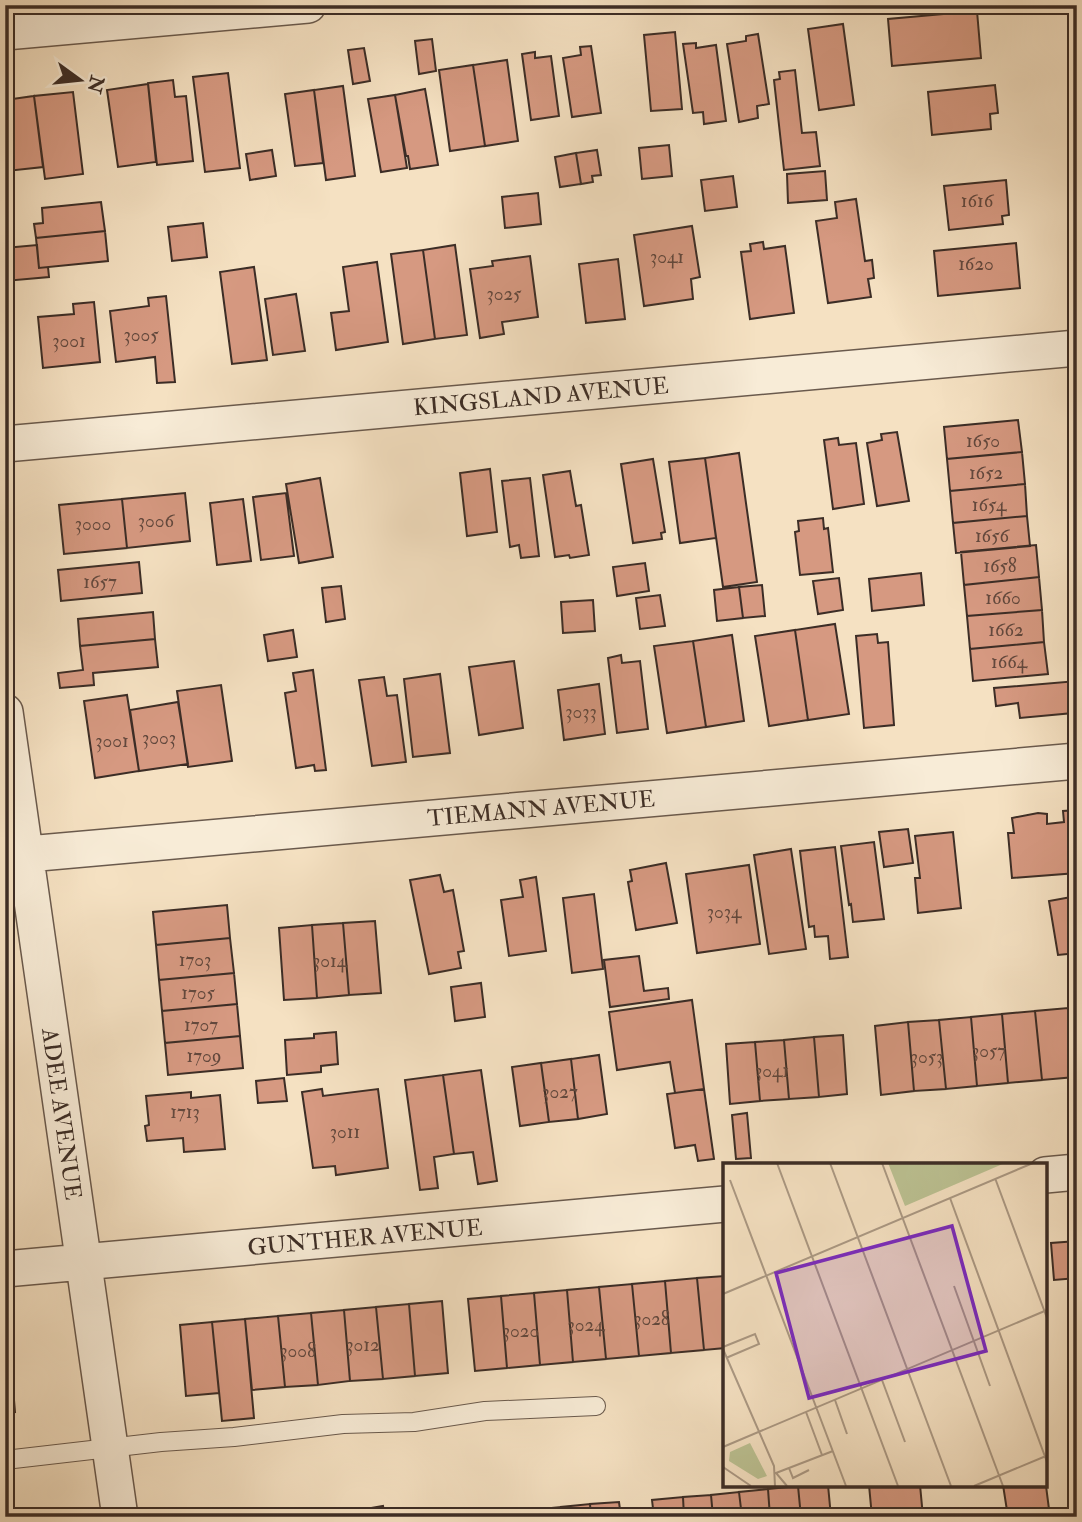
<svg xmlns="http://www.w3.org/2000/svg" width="1082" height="1522" viewBox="0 0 1082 1522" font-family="'IM FELL Double Pica',serif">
<rect width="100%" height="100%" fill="#f5e1c2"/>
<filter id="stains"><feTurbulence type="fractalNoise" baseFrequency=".00286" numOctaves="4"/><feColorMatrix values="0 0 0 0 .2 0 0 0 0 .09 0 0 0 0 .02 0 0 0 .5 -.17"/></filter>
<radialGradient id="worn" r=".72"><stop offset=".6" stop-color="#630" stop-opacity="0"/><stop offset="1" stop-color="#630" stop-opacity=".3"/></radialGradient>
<path fill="#d69981" stroke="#3c2d26" stroke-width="2" d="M 977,11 L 981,58 L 892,66 L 888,19 Z
M 843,24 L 854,105 L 819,110 L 808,29 Z
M 675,32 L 682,109 L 651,111 L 644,35 Z
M 758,34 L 769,104 L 757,106 L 758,118 L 739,122 L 727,44 L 746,41 L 746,36 Z
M 432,39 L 436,71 L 419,74 L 415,41 Z
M 696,43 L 696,48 L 716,45 L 726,121 L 704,124 L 703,112 L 693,113 L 683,44 Z
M 591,46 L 601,113 L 572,117 L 563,58 L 581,55 L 580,47 Z
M 364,48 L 370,81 L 353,84 L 348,50 Z
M 535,52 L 535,58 L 551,56 L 559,116 L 531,120 L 522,54 Z
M 507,60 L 518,141 L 485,146 L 473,65 Z
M 473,65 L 485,146 L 450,151 L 439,70 Z
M 795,70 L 802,133 L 816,132 L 820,166 L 784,170 L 774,80 L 780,79 L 779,72 Z
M 228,73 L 240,168 L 205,172 L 193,77 Z
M 173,80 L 175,97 L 186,96 L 193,161 L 157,165 L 148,83 Z
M 148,84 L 156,162 L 118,167 L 107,90 Z
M 995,85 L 998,113 L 990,114 L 991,129 L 932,135 L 928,92 Z
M 343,86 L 355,176 L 326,180 L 314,90 Z
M 425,89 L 438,165 L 410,169 L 408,156 L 406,156 L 395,95 Z
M 314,90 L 323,163 L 295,166 L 285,94 Z
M 73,92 L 83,174 L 45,179 L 34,96 Z
M 395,95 L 407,168 L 381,172 L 368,99 Z
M 34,96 L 43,167 L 7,171 L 5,100 Z
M 669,145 L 672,176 L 642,179 L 639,148 Z
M 272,150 L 276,176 L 250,180 L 246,154 Z
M 597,150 L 601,175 L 592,176 L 593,182 L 581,184 L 576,153 Z
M 576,153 L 581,184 L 560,187 L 555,157 Z
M 825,171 L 827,200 L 788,203 L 787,174 Z
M 733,176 L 737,207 L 705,211 L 701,180 Z
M 1006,180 L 1009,215 L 1002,216 L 1003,224 L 949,230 L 944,186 Z
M 538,193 L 541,224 L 505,228 L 502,197 Z
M 856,199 L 865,261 L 872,260 L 874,278 L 868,279 L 871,297 L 828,303 L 816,221 L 837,218 L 835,202 Z
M 101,202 L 105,231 L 36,238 L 34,224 L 43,223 L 42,208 Z
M 203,223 L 207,257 L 172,261 L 168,227 Z
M 692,226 L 700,277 L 691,279 L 693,299 L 644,306 L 634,235 Z
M 105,231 L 108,261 L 39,268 L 36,238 Z
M 763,242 L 764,249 L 785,246 L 794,313 L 750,319 L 741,252 L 751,251 L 750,244 Z
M 1016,243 L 1020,288 L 938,296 L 934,251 Z
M 37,245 L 39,268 L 48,267 L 49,277 L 5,281 L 5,248 Z
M 455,245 L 467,335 L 435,339 L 423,250 Z
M 423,250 L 435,339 L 403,344 L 391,254 Z
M 530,256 L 538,317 L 502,322 L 504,334 L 480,338 L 470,269 L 493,266 L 492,261 Z
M 618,259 L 625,319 L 586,323 L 579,264 Z
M 377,262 L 388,342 L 336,350 L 331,313 L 349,311 L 343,267 Z
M 254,267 L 267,360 L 232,364 L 220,272 Z
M 296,294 L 305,351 L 273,355 L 265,299 Z
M 166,296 L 175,382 L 157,383 L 155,357 L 116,362 L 110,311 L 149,306 L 148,298 Z
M 94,302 L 100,362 L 43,368 L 38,317 L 74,314 L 73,304 Z
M 1018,420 L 1022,452 L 947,459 L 944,427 Z
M 897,432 L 909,501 L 877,506 L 867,443 L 882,440 L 881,434 Z
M 838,438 L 839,445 L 856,443 L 864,504 L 833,509 L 824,440 Z
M 1022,452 L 1025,484 L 950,491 L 947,459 Z
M 739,453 L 757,582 L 723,587 L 705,458 Z
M 705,458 L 716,538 L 680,543 L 669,462 Z
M 653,459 L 665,532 L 661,533 L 662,539 L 633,543 L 621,464 Z
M 490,469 L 497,532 L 467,536 L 460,473 Z
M 570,471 L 576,506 L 581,505 L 589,555 L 570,558 L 569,555 L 555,557 L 543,475 Z
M 320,478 L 333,557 L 299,563 L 286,484 Z
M 530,478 L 539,556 L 521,558 L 519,545 L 510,547 L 502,481 Z
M 1025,484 L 1027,516 L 953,523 L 950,491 Z
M 185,493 L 190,541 L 127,548 L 122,499 Z
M 286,493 L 294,556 L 261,560 L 253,497 Z
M 122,499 L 127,548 L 64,554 L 59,505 Z
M 243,499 L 251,561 L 217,565 L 210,503 Z
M 1027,516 L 1030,546 L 956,553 L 953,523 Z
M 823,518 L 824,529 L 828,528 L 833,572 L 800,575 L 795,532 L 799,531 L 798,521 Z
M 1036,545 L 1039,577 L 964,585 L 961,552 Z
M 139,562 L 142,593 L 61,601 L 58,570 Z
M 645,563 L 649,591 L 617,596 L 613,567 Z
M 921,573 L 924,605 L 872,611 L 869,579 Z
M 1039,577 L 1042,610 L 967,616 L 964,585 Z
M 839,578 L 843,610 L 818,614 L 813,581 Z
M 762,585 L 765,616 L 743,618 L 739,587 Z
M 341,586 L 345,619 L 326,622 L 322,588 Z
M 739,587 L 743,618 L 717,621 L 714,590 Z
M 660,595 L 665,626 L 640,629 L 636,598 Z
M 593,600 L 595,631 L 563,633 L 561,602 Z
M 1042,610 L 1044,642 L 970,649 L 967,616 Z
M 153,612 L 155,639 L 80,646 L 78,619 Z
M 835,624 L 849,714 L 808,720 L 795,630 Z
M 293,630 L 297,657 L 268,661 L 264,635 Z
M 795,630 L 808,720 L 769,726 L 755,636 Z
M 877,634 L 878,643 L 888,642 L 894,725 L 864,728 L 856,636 Z
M 732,635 L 744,721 L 706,727 L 693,641 Z
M 155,639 L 158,667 L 93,673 L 94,685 L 60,688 L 58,673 L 83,670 L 80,646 Z
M 693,641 L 706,727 L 667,733 L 654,646 Z
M 1044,642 L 1048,674 L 973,681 L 970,649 Z
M 621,655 L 622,663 L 640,661 L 648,729 L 617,733 L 608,658 Z
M 514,661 L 523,728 L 479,735 L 469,667 Z
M 313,670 L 326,770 L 315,771 L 314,765 L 296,768 L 285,693 L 296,691 L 293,673 Z
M 440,674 L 450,753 L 413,757 L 404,679 Z
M 384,677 L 387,696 L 397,695 L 406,762 L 372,766 L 359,680 Z
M 1077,681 L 1077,707 L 1073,707 L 1073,713 L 1020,718 L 1018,703 L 996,706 L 994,688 Z
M 599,684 L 605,734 L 564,740 L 558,690 Z
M 221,685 L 232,761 L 188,767 L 177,691 Z
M 127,695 L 139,771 L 95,778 L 84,701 Z
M 178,702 L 188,764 L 139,771 L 130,710 Z
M 1077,810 L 1077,873 L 1012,878 L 1008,833 L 1014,833 L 1012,818 L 1038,813 L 1047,814 L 1047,824 L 1064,822 L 1063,811 Z
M 908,829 L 913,863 L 884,867 L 879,832 Z
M 953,832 L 961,908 L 918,913 L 915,878 L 920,878 L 915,836 Z
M 874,842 L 884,919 L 853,922 L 851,904 L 849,905 L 841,846 Z
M 835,847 L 848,957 L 830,959 L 828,936 L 815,937 L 814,926 L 809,927 L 800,851 Z
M 791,849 L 806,949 L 769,954 L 754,855 Z
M 666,863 L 677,923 L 636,930 L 628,882 L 632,881 L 630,870 Z
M 749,865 L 760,944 L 697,953 L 686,874 Z
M 440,875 L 444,892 L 453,890 L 464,951 L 458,952 L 461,968 L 429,974 L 410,880 Z
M 536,877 L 546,951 L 509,956 L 501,900 L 523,897 L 520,880 Z
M 594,894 L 603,969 L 572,973 L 563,898 Z
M 1077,896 L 1077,953 L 1058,955 L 1049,901 Z
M 227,905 L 230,938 L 156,945 L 153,912 Z
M 375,921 L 381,993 L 349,995 L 343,923 Z
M 343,923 L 349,995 L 317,998 L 312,925 Z
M 312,925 L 317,998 L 284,1000 L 279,928 Z
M 230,938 L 234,973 L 159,980 L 156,945 Z
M 639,956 L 644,991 L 668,988 L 669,999 L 610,1007 L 604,960 Z
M 234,973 L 237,1004 L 162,1011 L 159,980 Z
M 481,983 L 485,1017 L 455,1021 L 451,987 Z
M 692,1000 L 704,1089 L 675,1093 L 670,1062 L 617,1070 L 609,1012 Z
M 237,1004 L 240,1036 L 165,1043 L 162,1011 Z
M 1077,1007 L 1077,1076 L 1075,1077 L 1068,1008 Z
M 1068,1008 L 1075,1077 L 1042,1080 L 1035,1011 Z
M 1035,1011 L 1042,1080 L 1008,1083 L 1002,1014 Z
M 1002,1014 L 1008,1083 L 977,1086 L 971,1017 Z
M 971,1017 L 977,1086 L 946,1089 L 939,1020 Z
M 939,1020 L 946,1089 L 914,1091 L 908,1022 Z
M 908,1022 L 914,1091 L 881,1095 L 875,1026 Z
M 336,1032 L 338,1064 L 321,1066 L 321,1072 L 287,1075 L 285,1040 L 314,1038 L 314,1034 Z
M 843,1035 L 847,1094 L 819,1097 L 814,1037 Z
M 240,1036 L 243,1068 L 168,1075 L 165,1043 Z
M 814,1037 L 819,1097 L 789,1099 L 784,1040 Z
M 784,1040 L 789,1099 L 760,1101 L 755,1042 Z
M 755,1042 L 760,1101 L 730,1104 L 726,1044 Z
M 599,1055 L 607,1114 L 578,1119 L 571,1059 Z
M 571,1059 L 578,1119 L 549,1122 L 541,1063 Z
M 541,1063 L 549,1122 L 520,1126 L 512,1067 Z
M 481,1070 L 497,1181 L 478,1184 L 473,1152 L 454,1154 L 443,1075 Z
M 443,1075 L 454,1154 L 434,1157 L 438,1188 L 420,1190 L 405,1080 Z
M 284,1078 L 287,1101 L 258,1103 L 256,1081 Z
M 322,1089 L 323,1096 L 378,1089 L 388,1168 L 336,1175 L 335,1166 L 313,1168 L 302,1092 Z
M 704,1089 L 714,1159 L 698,1161 L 695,1145 L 675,1148 L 667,1094 Z
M 191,1092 L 191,1098 L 220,1095 L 225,1149 L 184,1152 L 183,1138 L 147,1141 L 145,1126 L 149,1125 L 146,1096 Z
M 747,1113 L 751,1158 L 736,1159 L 732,1115 Z
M 1077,1241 L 1077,1278 L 1054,1280 L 1051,1243 Z
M 725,1276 L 725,1348 L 704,1350 L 697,1278 Z
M 697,1278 L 704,1350 L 671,1353 L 665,1281 Z
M 665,1281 L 671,1353 L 639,1356 L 632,1284 Z
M 632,1284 L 639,1356 L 606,1359 L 599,1287 Z
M 599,1287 L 606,1359 L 573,1362 L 567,1290 Z
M 567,1290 L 573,1362 L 540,1365 L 534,1293 Z
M 534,1293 L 540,1365 L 507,1368 L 501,1296 Z
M 501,1296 L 507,1368 L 475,1371 L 468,1299 Z
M 442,1301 L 448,1373 L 415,1376 L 409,1304 Z
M 409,1304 L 415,1376 L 383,1379 L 376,1307 Z
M 376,1307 L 383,1379 L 350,1381 L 344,1310 Z
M 344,1310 L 350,1381 L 318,1385 L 311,1313 Z
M 311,1313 L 318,1385 L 285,1387 L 278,1316 Z
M 278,1316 L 285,1387 L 252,1390 L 245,1319 Z
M 245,1319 L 254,1418 L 222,1421 L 212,1322 Z
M 212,1322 L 219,1393 L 186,1396 L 180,1325 Z
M 9,1340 L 15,1412 L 5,1413 L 5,1341 Z
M 1045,1478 L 1050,1517 L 1008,1517 L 1003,1485 L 1045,1485 Z
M 828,1485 L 831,1517 L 801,1517 L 798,1486 Z
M 869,1485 L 920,1485 L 923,1517 L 872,1517 Z
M 798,1486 L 801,1517 L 770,1517 L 768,1489 Z
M 768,1489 L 770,1517 L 742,1517 L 739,1492 Z
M 739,1492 L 742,1517 L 713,1517 L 711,1495 Z
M 711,1495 L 713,1517 L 684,1517 L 683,1497 Z
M 683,1497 L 684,1517 L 654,1517 L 652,1500 Z
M 619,1502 L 621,1517 L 591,1517 L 590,1504 Z
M 590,1504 L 591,1517 L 562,1517 L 561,1507 Z
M 383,1506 L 385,1517 L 355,1517 L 354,1511 Z
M 561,1507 L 562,1517 L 531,1517 L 531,1510 Z
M 531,1510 L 531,1517 L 501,1517 L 501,1513 Z
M 501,1513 L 501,1517 L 471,1517 L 471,1516 Z"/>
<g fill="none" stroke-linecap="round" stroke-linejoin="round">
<g stroke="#6a5a4d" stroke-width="20">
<path id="lane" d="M 5,1460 L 161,1442 L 234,1437 L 343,1424 L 414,1422 L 485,1411 L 596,1406"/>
</g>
<g stroke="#6a5a4d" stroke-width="38">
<path id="street" d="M 5,32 L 308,5
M 5,444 L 1077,348
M 5,712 L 120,1517
M 5,856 L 1077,761
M 1045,1175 L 1077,1172
M 5,1269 L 725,1204"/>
</g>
<use href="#lane" stroke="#f8ecd7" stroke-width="18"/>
<use href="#street" stroke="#f8ecd7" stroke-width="35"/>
</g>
<g text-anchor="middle" stroke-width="5" stroke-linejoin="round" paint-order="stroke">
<g font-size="19" fill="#62483d">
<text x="977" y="207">1616</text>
<text x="667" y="263">3041</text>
<text x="976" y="270">1620</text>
<text x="504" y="300">3025</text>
<text x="141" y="341">3005</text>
<text x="69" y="347">3001</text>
<text x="983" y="447">1650</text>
<text x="986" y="479">1652</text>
<text x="989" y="511">1654</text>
<text x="156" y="527">3006</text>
<text x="93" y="530">3000</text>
<text x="992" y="542">1656</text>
<text x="1000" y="572">1658</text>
<text x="100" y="588">1657</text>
<text x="1003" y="604">1660</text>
<text x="1006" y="636">1662</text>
<text x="1009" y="668">1664</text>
<text x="581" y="718">3033</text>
<text x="159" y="744">3003</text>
<text x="112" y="747">3001</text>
<text x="724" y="918">3034</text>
<text x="195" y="966">1703</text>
<text x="330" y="967">3014</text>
<text x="198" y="999">1705</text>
<text x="201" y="1031">1707</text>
<text x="989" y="1057">3057</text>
<text x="204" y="1062">1709</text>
<text x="927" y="1063">3053</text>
<text x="772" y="1077">3041</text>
<text x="560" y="1098">3027</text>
<text x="185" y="1118">1713</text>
<text x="345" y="1138">3011</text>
<text x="652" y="1325">3028</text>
<text x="586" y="1331">3024</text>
<text x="521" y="1337">3020</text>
<text x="363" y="1351">3012</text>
<text x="298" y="1357">3008</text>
</g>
<g font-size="23" fill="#3c2d26" stroke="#f8ecd7">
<text transform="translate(541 396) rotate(-5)" y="8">KINGSLAND AVENUE</text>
<text transform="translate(541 808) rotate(-5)" y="8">TIEMANN AVENUE</text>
<text transform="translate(62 1114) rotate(82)" y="8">ADEE AVENUE</text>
<text transform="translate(365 1237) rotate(-5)" y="8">GUNTHER AVENUE</text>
</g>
</g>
<g transform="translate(723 1163)">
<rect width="324" height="324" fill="#f5e1c2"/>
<path d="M 165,0 L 282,0 L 182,43 ZM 27,280 L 44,313 L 35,316 L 6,298 L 7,289 Z" fill="#bcc293"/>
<path fill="none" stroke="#ab9984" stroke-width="2" d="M 54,0 L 175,323M 107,0 L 228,323M 159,0 L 280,323M 272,15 L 324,155M 7,17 L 123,323M 227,35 L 324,299M 231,123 L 267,223M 0,131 L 310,0M 0,184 L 32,171 L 36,181 L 3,195M 0,186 L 51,303 L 52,323M 159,217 L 182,279M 112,237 L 124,271M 83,249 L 99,292M 0,284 L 324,147M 0,304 L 28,323M 66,305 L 70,315 L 86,307M 64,323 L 53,310 L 110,288M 251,323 L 323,293"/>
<path fill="#7b2cbf" fill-opacity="0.15" stroke="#7b2cbf" stroke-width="3.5" d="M 229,63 L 263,188 L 86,235 L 53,110 Z"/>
<rect width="324" height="324" fill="none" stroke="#3c2d26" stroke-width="3.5"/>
</g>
<rect width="1082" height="1522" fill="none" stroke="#f5e1c2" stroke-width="28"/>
<rect x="7" y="7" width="1068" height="1508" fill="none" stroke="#3c2d26" stroke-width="3.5"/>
<rect x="14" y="14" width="1054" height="1494" fill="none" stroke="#3c2d26" stroke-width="2"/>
<g transform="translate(80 80) rotate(105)" stroke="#f8ecd7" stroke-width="5" paint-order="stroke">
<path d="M0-5L12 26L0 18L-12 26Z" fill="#3c2d26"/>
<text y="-10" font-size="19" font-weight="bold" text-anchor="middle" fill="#3c2d26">N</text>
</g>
<rect width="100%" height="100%" filter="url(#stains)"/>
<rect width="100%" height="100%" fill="url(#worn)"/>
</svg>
